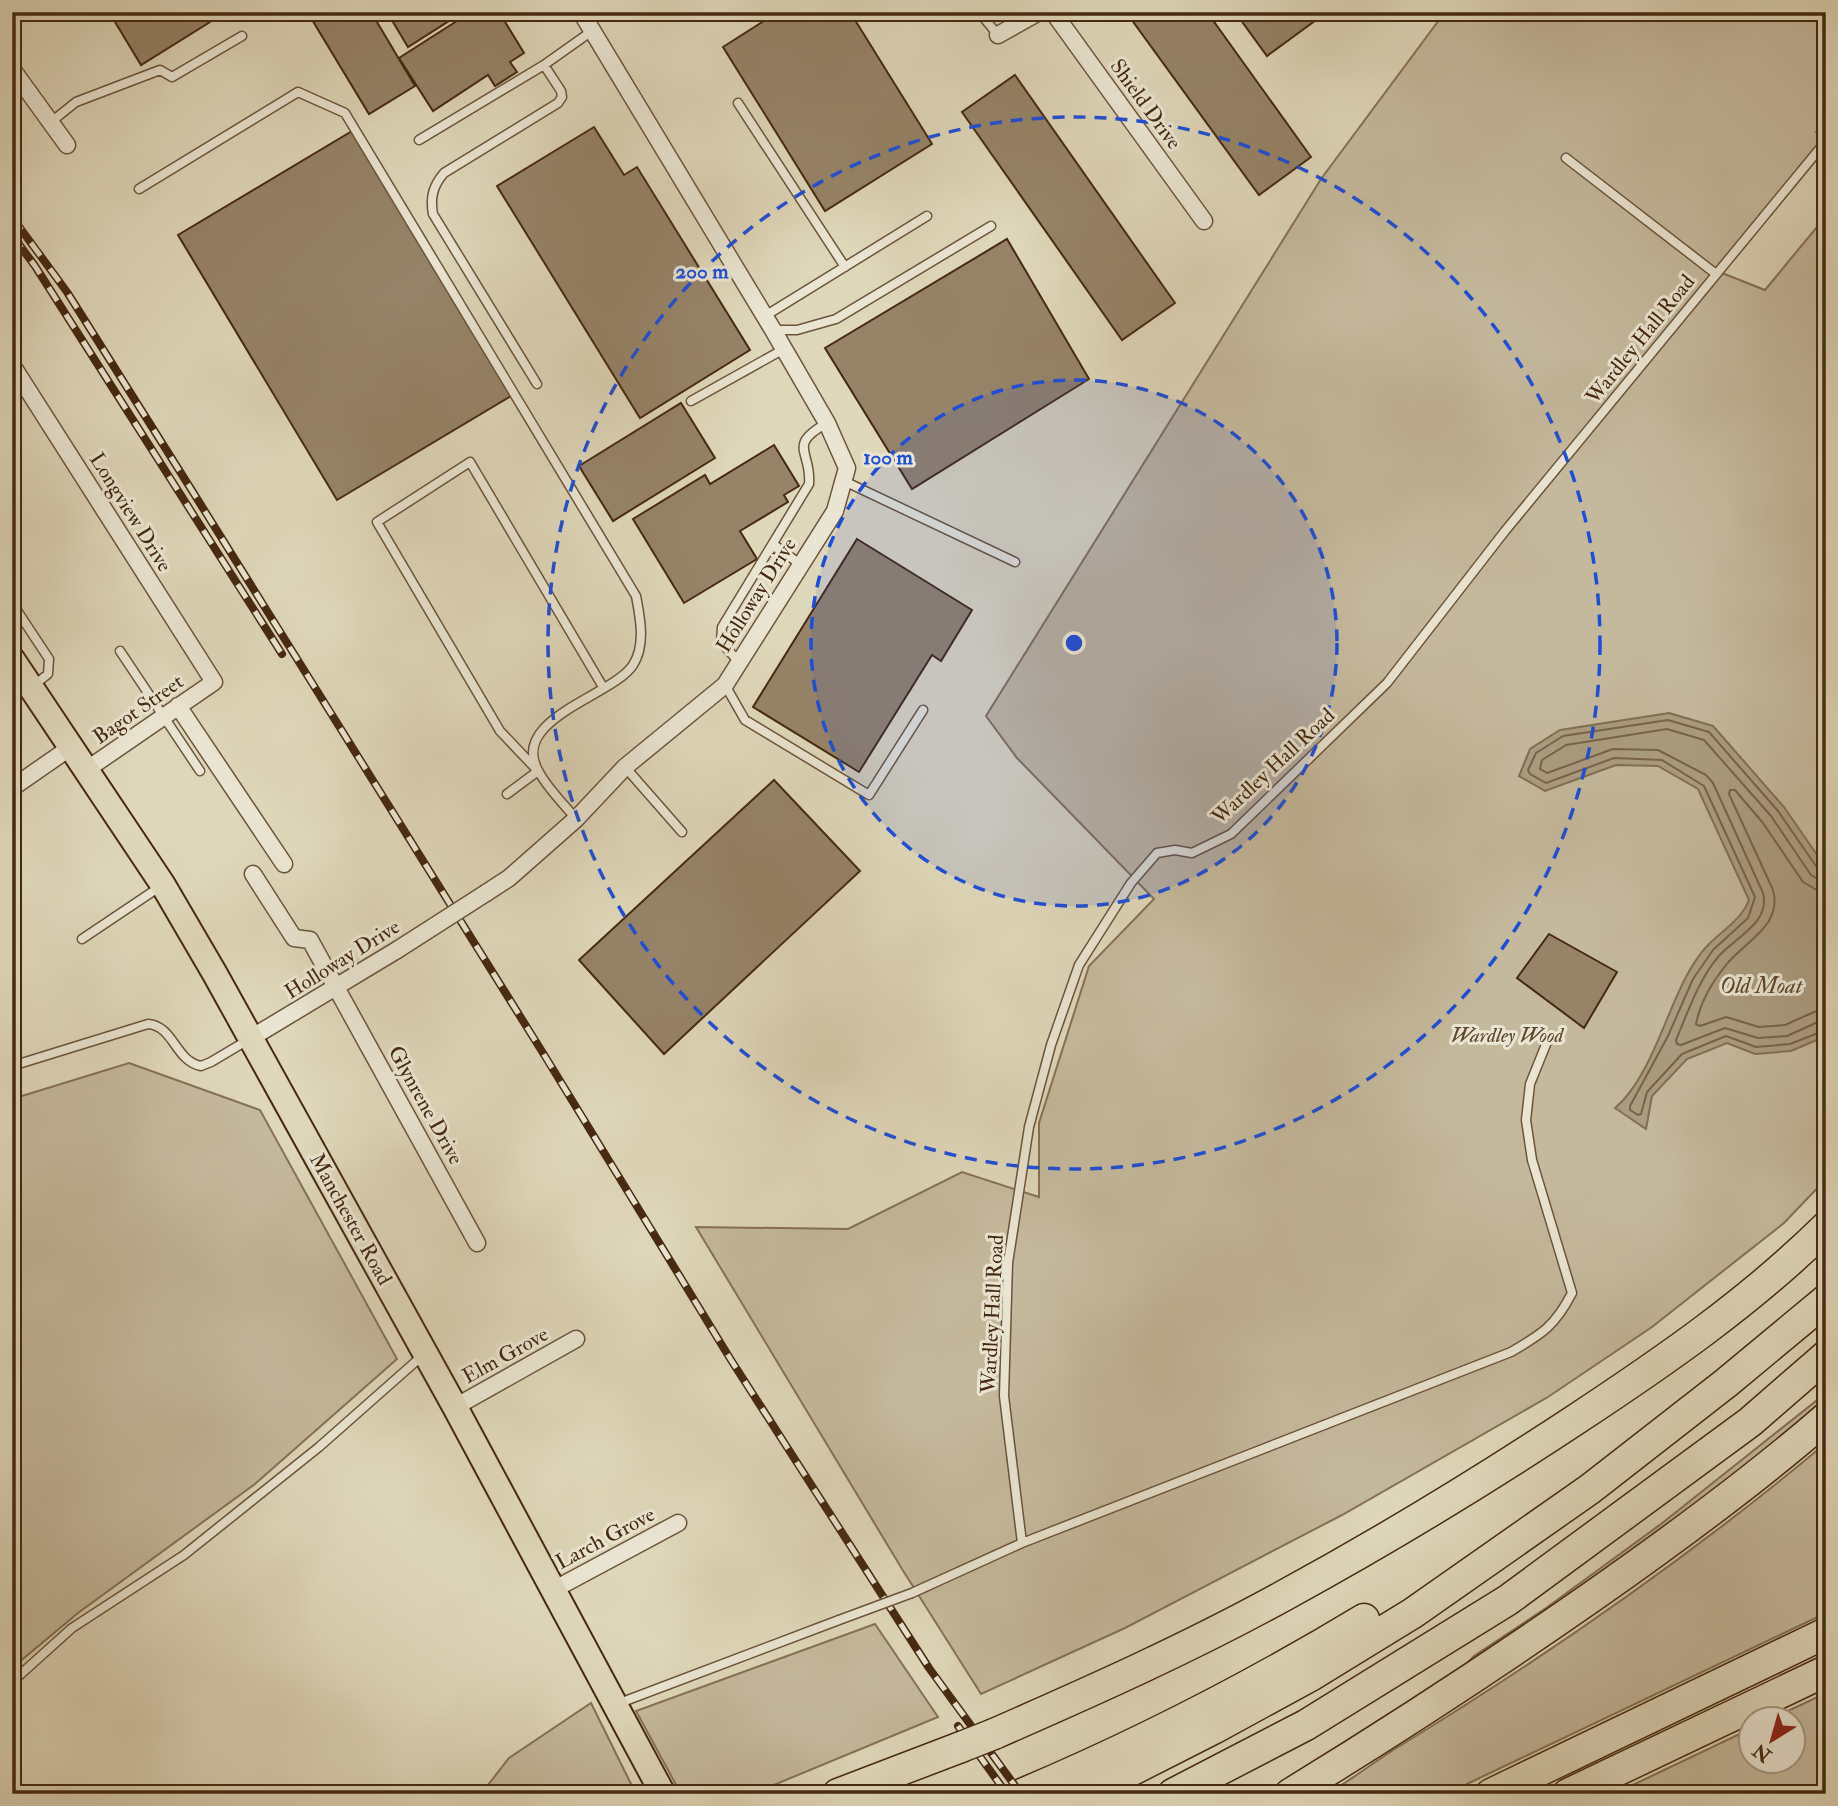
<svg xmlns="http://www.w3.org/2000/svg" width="1838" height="1806" viewBox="0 0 1838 1806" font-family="'IM FELL Double Pica',serif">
<rect width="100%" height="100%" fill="#dfd7ba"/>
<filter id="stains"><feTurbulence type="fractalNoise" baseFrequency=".00286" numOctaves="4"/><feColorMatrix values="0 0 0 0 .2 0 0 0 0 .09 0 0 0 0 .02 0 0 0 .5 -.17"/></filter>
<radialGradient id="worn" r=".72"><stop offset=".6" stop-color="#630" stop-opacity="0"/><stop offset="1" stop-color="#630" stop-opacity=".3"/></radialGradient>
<path fill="#c5b99d" stroke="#867156" stroke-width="2" d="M 1445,12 L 1826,12 L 1826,121 L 1816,132 L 1826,143 L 1826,148 L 1722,273 L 1765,290 L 1826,216 L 1826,1179 L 1784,1223 L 1652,1327 L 1548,1397 L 1342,1515 L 1125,1628 L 981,1694 L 902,1569 L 696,1227 L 848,1229 L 962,1172 L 1039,1197 L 1039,1123 L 1089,966 L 1154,899 L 1017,758 L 986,716 L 1321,179 Z
M 129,1063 L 260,1110 L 397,1359 L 255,1484 L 78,1613 L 12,1668 L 12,1099 Z
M 1826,1393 L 1826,1403 C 1707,1506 1576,1594 1447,1684 L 1474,1656 L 1546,1608 L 1661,1524 Z
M 1826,1443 L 1826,1613 L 1446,1794 L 1327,1794 C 1351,1780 1374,1762 1398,1747 C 1547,1656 1691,1556 1826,1443 Z
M 875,1624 L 938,1717 L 752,1794 L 681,1794 L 636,1711 Z
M 1826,1693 L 1826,1794 L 1614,1794 L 1750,1729 L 1750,1760 L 1792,1760 L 1792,1718 L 1773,1718 Z
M 591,1703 L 636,1794 L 481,1794 L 509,1758 Z"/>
<path fill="#ab9c80" stroke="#836e53" stroke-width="2" d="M 1669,713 L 1713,726 L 1784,807 L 1826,868 L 1826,1036 L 1791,1051 L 1755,1054 L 1727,1043 L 1687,1059 L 1652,1096 L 1646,1129 L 1615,1108 C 1649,1080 1666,1013 1687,975 C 1693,964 1701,952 1709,944 C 1724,929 1741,920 1749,900 L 1698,789 L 1658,766 L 1616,765 L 1545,791 L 1519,776 L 1530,749 L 1560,730 Z"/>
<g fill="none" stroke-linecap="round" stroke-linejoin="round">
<path stroke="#786248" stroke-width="2" d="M 1826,871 L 1818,869 L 1778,811 L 1709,732 L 1668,720 L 1563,736 L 1536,753 L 1528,770 L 1530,774 L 1546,783 L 1614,758 L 1662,760 L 1704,786 L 1755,897 L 1748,918 L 1713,950 L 1693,979 L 1668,1036 L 1630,1106 L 1630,1110 L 1638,1115 L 1641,1114 L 1647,1092 L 1682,1054 L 1726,1036 L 1756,1047 L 1790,1044 L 1826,1030
M 1826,880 L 1818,879 L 1811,875 L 1771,816 L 1704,740 L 1667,729 L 1566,745 L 1542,760 L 1540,769 L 1547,773 L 1613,749 L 1658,750 L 1706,775 L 1713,783 L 1763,893 C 1771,923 1734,938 1718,957 C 1698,981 1688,1012 1676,1040 L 1677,1044 L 1681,1045 L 1725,1028 L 1758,1038 L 1787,1036 L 1818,1022 L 1826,1021
M 1826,891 L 1815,889 L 1803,882 L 1763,823 L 1735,790 L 1730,790 L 1729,794 L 1773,890 C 1783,926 1744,942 1726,965 C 1713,981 1700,1003 1696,1024 L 1700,1026 L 1726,1017 L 1759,1027 L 1785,1025 L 1814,1012 L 1826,1010"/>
</g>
<path fill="#968368" stroke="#462910" stroke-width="2" d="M 109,12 L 226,12 L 141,65 Z
M 321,12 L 371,12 L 415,86 L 369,114 L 311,18 Z
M 387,12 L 463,12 L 408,47 Z
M 471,12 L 482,14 L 499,12 L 524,53 L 510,62 L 517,72 L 495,86 L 488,75 L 433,111 L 399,58 Z
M 778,12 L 850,12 L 932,144 L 825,211 L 723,47 Z
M 1126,12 L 1207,12 L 1311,157 L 1259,195 Z
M 1235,12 L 1327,12 L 1267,56 Z
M 1015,75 L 1175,303 L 1122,340 L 962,112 Z
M 594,127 L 624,175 L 637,167 L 750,350 L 640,418 L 497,186 Z
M 352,131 L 511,396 L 337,500 L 178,235 Z
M 1007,239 L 1089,379 L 912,489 L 825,348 Z
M 681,403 L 715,458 L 613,521 L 579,466 Z
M 774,445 L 799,486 L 784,495 L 788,502 L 740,531 L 757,559 L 684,603 L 633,519 L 705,475 L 710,484 Z
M 857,539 L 972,610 L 941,661 L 932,655 L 859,772 L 753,707 Z
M 774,780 L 860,871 L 664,1054 L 579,960 Z
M 1549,934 L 1617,972 L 1584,1028 L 1517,978 Z"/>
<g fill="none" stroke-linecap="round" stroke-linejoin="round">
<g stroke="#6c543a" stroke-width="11">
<path id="service" d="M 979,12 L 998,35
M 738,103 L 845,267
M 51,122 L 76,102 L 160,70 L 172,77 L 242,36
M 419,140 L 544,65
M 1566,158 L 1716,274
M 139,189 L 298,92 L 345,113 L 636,596 C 640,617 646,645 633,665 C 613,696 507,719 539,772 C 548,789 564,804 576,819
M 765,316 L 927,216
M 773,330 L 797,330 L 836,319 L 991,226
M 537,384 L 433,214 C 430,197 433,186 444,173 L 558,103 L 562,97 L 561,91 L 544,65 L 592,31
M 691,401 L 784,349
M 844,481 L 1015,562
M 773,544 L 801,565
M 12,603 L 49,659 L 48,674 L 33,686
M 120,651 L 200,771
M 739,662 L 721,642 L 722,627 L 809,484 C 812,451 786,446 827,423
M 725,685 L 745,720 L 869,795 L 923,710
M 625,767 L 682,832
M 507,794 L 538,771 L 500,731 L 377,522 L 470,462 L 603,687
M 82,939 L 161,886
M 12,1066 L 148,1024 C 174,1026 175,1061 201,1066 L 211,1062 L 248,1040
M 1022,1543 L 1004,1396 L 1008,1263 L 1029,1127 L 1051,1045 L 1079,965 L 1131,883 L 1157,853 L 1175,850 L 1192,853 L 1231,834 L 1387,683 L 1505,531 L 1826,141
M 912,1593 L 1022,1543 L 1511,1352 C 1542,1334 1555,1326 1572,1293 L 1532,1160 L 1526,1120 L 1530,1084 L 1549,1037
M 12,1682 L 72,1628 L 184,1555 L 319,1447 L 422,1356
M 617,1704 L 839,1620"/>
</g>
<g stroke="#6c543a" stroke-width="19">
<path id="minor" d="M 1053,12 L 1204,221
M 998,35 L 1039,12
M 12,69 L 67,145
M 12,365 L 214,682 L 86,770
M 178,706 L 284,864
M 12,788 L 71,747
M 253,874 L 294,938 L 310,940 L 477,1243
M 486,893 L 509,878 L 576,819 L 625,767 L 725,685 L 835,511 L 847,468 L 827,423 L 773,330 L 581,12
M 251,1038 L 397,950
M 455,1407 L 576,1339
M 553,1590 L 678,1523"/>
</g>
<g stroke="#462910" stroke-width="28">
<path id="primary" d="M 12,659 L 163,885 L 215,974 L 455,1407 L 663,1794"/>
</g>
<g stroke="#462910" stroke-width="33">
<path id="motorway" d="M 994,1734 C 1092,1691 1191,1647 1285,1595 C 1384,1541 1481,1482 1575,1420 C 1663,1362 1750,1302 1826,1227
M 838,1794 L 961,1747
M 1022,1794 C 1140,1744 1255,1685 1364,1619
M 1085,1794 L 1213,1729 L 1312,1675 L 1413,1613 L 1590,1489 L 1726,1383 L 1826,1300
M 1173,1794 L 1306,1725 L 1508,1600 L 1750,1422 L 1826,1356
M 1290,1794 C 1393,1731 1494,1665 1593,1596 C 1673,1540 1752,1482 1826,1418
M 1491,1794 L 1826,1633
M 1568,1794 L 1826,1671"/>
</g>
<use href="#service" stroke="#eae5d2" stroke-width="8"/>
<use href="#minor" stroke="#eae5d2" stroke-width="16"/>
<use href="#primary" stroke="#dfd7ba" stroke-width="24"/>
<use href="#motorway" stroke="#dfd7ba" stroke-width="30"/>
<g stroke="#462910" stroke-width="8">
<path id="rail" d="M 12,217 L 67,292 L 191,489 L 543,1053 L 731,1360 L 929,1668 L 1021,1794
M 12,235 L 35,266 L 282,654
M 958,1726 L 1007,1794"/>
</g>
<use href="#rail" stroke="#eae5d2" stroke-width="5" stroke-dasharray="16" stroke-linecap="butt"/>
<g stroke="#6c543a" stroke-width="11" stroke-linecap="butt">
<path id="service-bridge" d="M 839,1620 L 912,1593"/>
</g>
<g stroke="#6c543a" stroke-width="19" stroke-linecap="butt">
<path id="minor-bridge" d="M 397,950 L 486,893"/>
</g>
<g stroke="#462910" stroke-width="33" stroke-linecap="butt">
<path id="motorway-bridge" d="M 961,1747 L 994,1734"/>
</g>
<use href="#service-bridge" stroke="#eae5d2" stroke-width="8"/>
<use href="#minor-bridge" stroke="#eae5d2" stroke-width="16"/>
<use href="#motorway-bridge" stroke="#dfd7ba" stroke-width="30"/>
</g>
<circle cx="1074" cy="643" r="263" fill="#1d4ed8" fill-opacity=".12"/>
<g fill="none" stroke="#1d4ed8" stroke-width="3.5" stroke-dasharray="12 9">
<circle cx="1074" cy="643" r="263"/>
<circle cx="1074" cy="643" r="526"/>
</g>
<g text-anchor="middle" stroke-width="6" stroke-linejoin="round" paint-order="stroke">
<g font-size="21" fill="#462910" stroke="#eae5d2">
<text transform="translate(1146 104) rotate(54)" y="7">Shield Drive</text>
<text transform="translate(1640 339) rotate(-51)" y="7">Wardley Hall Road</text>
<text transform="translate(131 512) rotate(58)" y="7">Longview Drive</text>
<text transform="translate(756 595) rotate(-58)" y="7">Holloway Drive</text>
<text transform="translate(138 709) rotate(-35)" y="7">Bagot Street</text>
<text transform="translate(1273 766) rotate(-43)" y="7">Wardley Hall Road</text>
<text transform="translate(342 959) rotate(-32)" y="7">Holloway Drive</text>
<text transform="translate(426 1105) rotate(61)" y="7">Glynrene Drive</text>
<text transform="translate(351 1219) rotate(61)" y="7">Manchester Road</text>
<text transform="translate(992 1314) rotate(-87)" y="7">Wardley Hall Road</text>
<text transform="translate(505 1355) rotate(-29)" y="7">Elm Grove</text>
<text transform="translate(605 1538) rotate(-28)" y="7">Larch Grove</text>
</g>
<g font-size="21" font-style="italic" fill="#5f462c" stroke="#eae5d2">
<text x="1507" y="1042">Wardley Wood</text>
</g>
<g font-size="23" font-style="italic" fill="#5f462c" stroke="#eae5d2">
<text x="1761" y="993">Old Moat</text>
</g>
</g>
<circle cx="1074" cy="643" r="10" fill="#1d4ed8" stroke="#eae5d2" stroke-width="3.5"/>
<g font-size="21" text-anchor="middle" font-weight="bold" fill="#1d4ed8" stroke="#eae5d2" stroke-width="6" stroke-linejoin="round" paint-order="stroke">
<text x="702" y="278">200 m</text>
<text x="888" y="464">100 m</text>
</g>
<rect width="1838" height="1806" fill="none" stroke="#dfd7ba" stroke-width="42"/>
<rect x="14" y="14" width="1810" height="1778" fill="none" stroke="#462910" stroke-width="3.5"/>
<rect x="21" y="21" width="1796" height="1764" fill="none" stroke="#462910" stroke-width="2"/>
<g transform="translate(1772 1740) rotate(217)"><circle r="33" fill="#eae5d2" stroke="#a89a84" stroke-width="2"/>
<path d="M0-5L12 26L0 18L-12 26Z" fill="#8f2418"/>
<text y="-10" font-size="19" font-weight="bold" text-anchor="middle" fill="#462910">N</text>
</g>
<rect width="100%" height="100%" filter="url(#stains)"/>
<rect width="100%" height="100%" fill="url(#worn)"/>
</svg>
